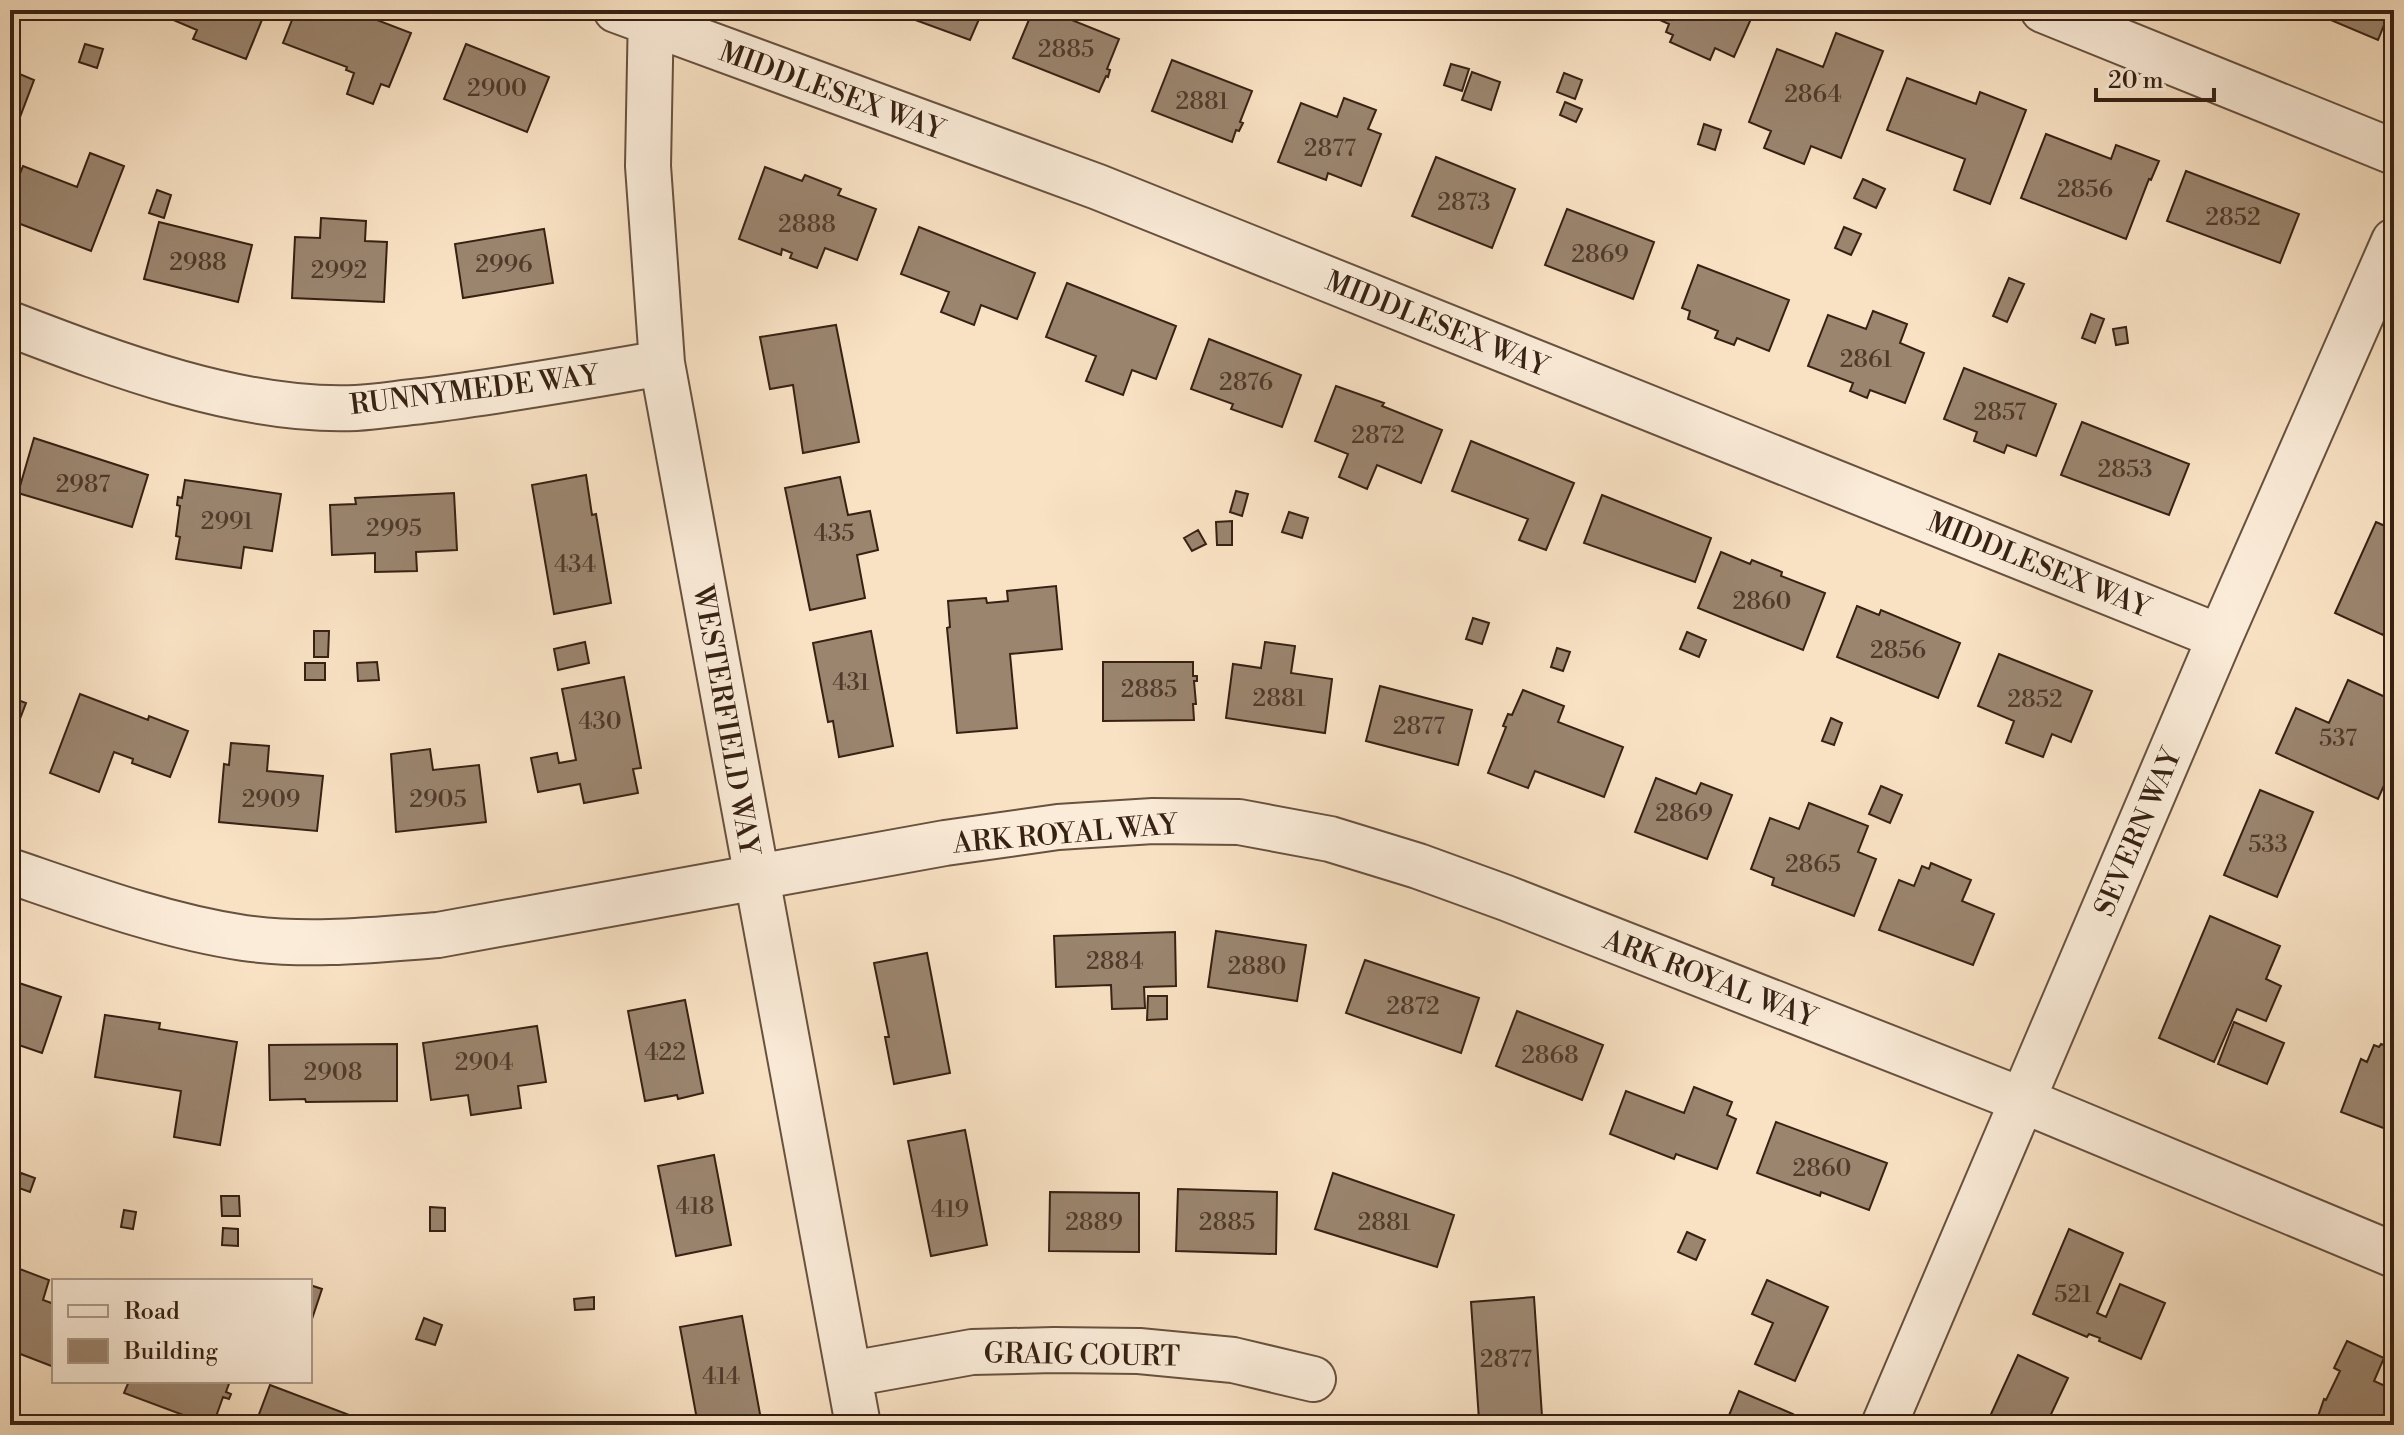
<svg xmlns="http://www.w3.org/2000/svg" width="2404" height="1435" viewBox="0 0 2404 1435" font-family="'Libre Bodoni',serif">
<rect width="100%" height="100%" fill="#f9e2c4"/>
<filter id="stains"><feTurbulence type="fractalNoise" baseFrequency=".0025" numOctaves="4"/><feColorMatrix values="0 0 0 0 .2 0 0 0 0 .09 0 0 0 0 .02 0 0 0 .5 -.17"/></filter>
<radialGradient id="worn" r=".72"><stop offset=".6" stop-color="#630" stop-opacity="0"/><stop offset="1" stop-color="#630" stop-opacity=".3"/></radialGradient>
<path fill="#9b856f" stroke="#362113" stroke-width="2" d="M 150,10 L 266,10 L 246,59 L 193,39 L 197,30 Z
M 296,10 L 351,10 L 411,33 L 389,87 L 381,84 L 373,104 L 347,94 L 354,73 L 346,70 L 347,67 L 283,43 Z
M 888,10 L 983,10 L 970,40 Z
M 1033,10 L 1047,10 L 1119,39 L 1107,69 L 1110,70 L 1108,77 L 1106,76 L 1099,92 L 1013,58 Z
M 1643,10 L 1755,10 L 1734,57 L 1715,48 L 1710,60 L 1670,42 L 1673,35 L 1666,32 L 1669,24 L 1642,12 Z
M 2330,10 L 2390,10 L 2378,40 L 2326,18 Z
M 1836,33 L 1883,51 L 1841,158 L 1811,146 L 1804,164 L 1764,148 L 1771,131 L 1749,122 L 1777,49 L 1823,67 Z
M 85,44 L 103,49 L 97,68 L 79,62 Z
M 466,44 L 549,77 L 527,132 L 444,99 Z
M 1172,60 L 1252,91 L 1240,122 L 1243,123 L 1239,131 L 1236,130 L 1232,142 L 1152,111 Z
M 1451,64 L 1469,69 L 1462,91 L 1444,85 Z
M 10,70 L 34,80 L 17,125 L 10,122 Z
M 1472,72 L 1500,82 L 1491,110 L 1462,100 Z
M 1564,73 L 1582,80 L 1575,99 L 1557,92 Z
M 1907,78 L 1976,104 L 1980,92 L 2026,110 L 1990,204 L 1954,190 L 1965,159 L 1887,130 Z
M 1344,98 L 1376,110 L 1368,129 L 1381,134 L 1361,186 L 1328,173 L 1326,180 L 1278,162 L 1301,103 L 1337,117 Z
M 1565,102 L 1582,109 L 1576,122 L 1560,115 Z
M 1704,124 L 1721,130 L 1715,150 L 1698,144 Z
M 2046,134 L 2111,159 L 2116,145 L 2159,161 L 2151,180 L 2149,179 L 2126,239 L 2021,198 Z
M 90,153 L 124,166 L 91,251 L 10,220 L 10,199 L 23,166 L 77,187 Z
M 1436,157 L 1515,189 L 1492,248 L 1412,216 Z
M 765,167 L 802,181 L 805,175 L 841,189 L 838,195 L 876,209 L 857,260 L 825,248 L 817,268 L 790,258 L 792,253 L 782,249 L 781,255 L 739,239 Z
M 2186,171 L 2299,214 L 2280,263 L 2167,221 Z
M 1863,179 L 1885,189 L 1876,208 L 1854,198 Z
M 157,190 L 171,195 L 164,218 L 149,213 Z
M 1567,209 L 1654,242 L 1633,299 L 1545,265 Z
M 321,218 L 366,221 L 365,241 L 387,242 L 384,302 L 292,298 L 295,237 L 320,238 Z
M 159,222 L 252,245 L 238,302 L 144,279 Z
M 919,227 L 1035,273 L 1017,319 L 981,305 L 974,325 L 941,312 L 949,292 L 901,274 Z
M 1844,227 L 1861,234 L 1851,255 L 1835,248 Z
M 544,229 L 553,283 L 463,298 L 455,244 Z
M 1698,265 L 1789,300 L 1769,351 L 1737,338 L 1734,345 L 1715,338 L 1718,331 L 1688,319 L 1690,311 L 1682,308 Z
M 2009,278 L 2024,284 L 2007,322 L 1993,316 Z
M 1067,283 L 1176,326 L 1156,379 L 1132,370 L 1123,395 L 1086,381 L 1096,356 L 1046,337 Z
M 1873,311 L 1907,324 L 1900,343 L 1924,353 L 1905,403 L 1870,390 L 1867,398 L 1850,391 L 1853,383 L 1808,366 L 1828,315 L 1866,329 Z
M 2091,314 L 2104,319 L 2095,343 L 2082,338 Z
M 836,325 L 859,442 L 803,453 L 793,385 L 770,389 L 760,337 Z
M 2126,327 L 2128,343 L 2116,345 L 2113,329 Z
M 1209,339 L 1301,375 L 1282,427 L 1231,409 L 1233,404 L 1191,389 Z
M 1964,368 L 2056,404 L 2036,456 L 2007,445 L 2004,453 L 1974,441 L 1977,432 L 1944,419 Z
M 1336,386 L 1384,403 L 1382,406 L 1442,430 L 1421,483 L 1377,465 L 1367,489 L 1339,477 L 1348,454 L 1315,441 Z
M 2082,422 L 2189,464 L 2169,515 L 2061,475 Z
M 34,438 L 148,475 L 132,527 L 18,493 Z
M 1471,441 L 1574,483 L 1546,550 L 1519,540 L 1528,519 L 1452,491 Z
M 586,475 L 592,515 L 596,514 L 611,603 L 554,614 L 532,485 Z
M 840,477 L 848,515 L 870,511 L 878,550 L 857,555 L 865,598 L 810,610 L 785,488 Z
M 185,480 L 281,494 L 272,551 L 244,547 L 241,568 L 176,559 L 180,537 L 176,536 L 180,506 L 177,505 L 178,497 L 182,498 Z
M 1236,491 L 1248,494 L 1242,516 L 1230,512 Z
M 454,493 L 457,550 L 416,552 L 417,571 L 375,572 L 375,553 L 332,555 L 330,505 L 356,504 L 355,498 Z
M 1602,495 L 1711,538 L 1695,582 L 1584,543 Z
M 1289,512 L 1308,518 L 1302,538 L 1282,532 Z
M 1232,521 L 1232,545 L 1217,545 L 1216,522 Z
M 2376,522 L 2394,530 L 2394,612 L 2383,635 L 2335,613 Z
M 1198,530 L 1206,544 L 1192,551 L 1184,538 Z
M 1721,552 L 1750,564 L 1752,560 L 1782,572 L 1781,576 L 1825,593 L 1803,650 L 1698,608 Z
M 1056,586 L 1062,649 L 1010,654 L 1017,728 L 957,733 L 947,628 L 950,627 L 948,601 L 986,598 L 987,603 L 1008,601 L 1007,591 Z
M 1857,606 L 1879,615 L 1881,610 L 1960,643 L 1938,698 L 1837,657 Z
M 1473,618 L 1489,623 L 1482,644 L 1466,639 Z
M 314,631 L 329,631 L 328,657 L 314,657 Z
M 871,631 L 893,746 L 839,757 L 833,721 L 828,722 L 813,643 Z
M 1687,632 L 1706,640 L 1699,657 L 1680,649 Z
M 585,642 L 589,663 L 558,670 L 554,649 Z
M 1265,642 L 1295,646 L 1291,673 L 1332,679 L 1325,733 L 1226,718 L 1233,664 L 1261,668 Z
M 1557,648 L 1570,652 L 1563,671 L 1551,667 Z
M 1999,654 L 2092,691 L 2071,742 L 2052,734 L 2043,757 L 2006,743 L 2014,721 L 1978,706 Z
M 377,662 L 379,680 L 358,681 L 357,663 Z
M 1103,662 L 1193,662 L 1193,676 L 1197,676 L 1197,681 L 1194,681 L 1196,704 L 1193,704 L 1194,720 L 1103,721 Z
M 305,663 L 325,663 L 325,680 L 305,680 Z
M 624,677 L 641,768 L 633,769 L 638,793 L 584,803 L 580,784 L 538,792 L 531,758 L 557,753 L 559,763 L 576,760 L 562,689 Z
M 2348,680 L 2394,701 L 2394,763 L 2378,799 L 2276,753 L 2296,708 L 2329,723 Z
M 1380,686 L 1472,710 L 1458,765 L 1366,741 Z
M 1523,690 L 1564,706 L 1558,722 L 1623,747 L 1604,797 L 1535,771 L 1528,788 L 1488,773 L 1506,727 L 1503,726 L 1508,714 L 1512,715 Z
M 80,694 L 148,720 L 149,716 L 188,731 L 170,777 L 132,763 L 133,759 L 114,752 L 99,792 L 50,773 Z
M 10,697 L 26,703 L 10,745 Z
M 1831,718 L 1842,723 L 1834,745 L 1822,741 Z
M 231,743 L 269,746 L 267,771 L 323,776 L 317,831 L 219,822 L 224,764 L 229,765 Z
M 430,749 L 433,770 L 479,765 L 486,822 L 396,832 L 391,754 Z
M 1656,778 L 1696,794 L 1701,783 L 1732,795 L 1707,859 L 1635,832 Z
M 1881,786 L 1902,795 L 1890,823 L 1869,814 Z
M 2260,790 L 2313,812 L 2277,897 L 2224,875 Z
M 1809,803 L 1868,826 L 1858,852 L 1876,859 L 1854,916 L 1772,885 L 1774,878 L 1751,869 L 1770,818 L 1799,829 Z
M 1931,863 L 1971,880 L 1962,901 L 1994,914 L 1973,965 L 1879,930 L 1899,880 L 1914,886 L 1922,866 L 1929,869 Z
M 2210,916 L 2280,946 L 2266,979 L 2281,986 L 2266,1021 L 2237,1009 L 2214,1062 L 2159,1038 Z
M 1216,931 L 1306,945 L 1297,1001 L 1208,987 Z
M 1175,932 L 1176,986 L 1144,987 L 1145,1008 L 1112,1009 L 1111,985 L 1056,987 L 1054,936 Z
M 927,953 L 950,1073 L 894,1084 L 885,1037 L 889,1037 L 874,963 Z
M 1365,960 L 1479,998 L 1461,1053 L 1346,1013 Z
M 10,980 L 61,997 L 42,1053 L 10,1042 Z
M 1148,996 L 1167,996 L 1167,1019 L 1147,1020 Z
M 685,1000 L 703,1093 L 678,1099 L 677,1095 L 645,1101 L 628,1011 Z
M 1517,1011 L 1603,1045 L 1582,1100 L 1496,1066 Z
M 105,1015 L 160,1023 L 159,1029 L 237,1042 L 220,1145 L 174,1137 L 181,1091 L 95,1077 Z
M 2234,1022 L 2284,1043 L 2267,1084 L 2218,1064 Z
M 537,1026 L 546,1082 L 518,1086 L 521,1108 L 471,1115 L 468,1095 L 431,1100 L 423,1043 Z
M 397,1044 L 397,1101 L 306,1102 L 305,1099 L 270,1100 L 269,1045 Z
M 2381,1044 L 2394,1049 L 2394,1132 L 2341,1112 L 2361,1059 L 2367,1062 L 2374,1045 L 2379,1047 Z
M 1694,1087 L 1732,1102 L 1727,1115 L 1736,1119 L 1717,1169 L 1676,1154 L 1674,1159 L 1610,1134 L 1626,1091 L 1684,1113 Z
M 1776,1122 L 1887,1163 L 1869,1210 L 1821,1192 L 1820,1196 L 1757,1173 Z
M 965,1130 L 987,1245 L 931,1256 L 908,1141 Z
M 714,1155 L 731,1245 L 676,1256 L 658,1166 Z
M 21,1173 L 35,1178 L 30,1192 L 16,1187 Z
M 1333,1173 L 1454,1215 L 1437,1267 L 1315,1229 Z
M 1178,1189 L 1277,1192 L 1276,1254 L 1176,1251 Z
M 1050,1192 L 1139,1193 L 1139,1252 L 1049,1251 Z
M 221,1196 L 239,1196 L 240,1216 L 222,1216 Z
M 430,1207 L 445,1208 L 445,1231 L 430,1231 Z
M 124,1210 L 136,1212 L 133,1229 L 121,1227 Z
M 223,1228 L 238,1229 L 238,1246 L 222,1245 Z
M 2069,1229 L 2123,1253 L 2097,1313 L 2106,1317 L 2120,1284 L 2165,1303 L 2141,1359 L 2099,1341 L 2100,1338 L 2089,1334 L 2087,1337 L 2033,1314 Z
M 1687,1232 L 1705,1240 L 1696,1260 L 1678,1252 Z
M 17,1268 L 49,1280 L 43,1300 L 54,1304 L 54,1367 L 10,1350 L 10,1287 Z
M 1767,1280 L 1828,1307 L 1795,1381 L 1755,1364 L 1773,1323 L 1752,1314 Z
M 310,1285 L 322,1289 L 310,1325 Z
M 594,1297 L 594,1309 L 575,1310 L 574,1299 Z
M 1534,1297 L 1542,1416 L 1479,1420 L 1471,1302 Z
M 742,1316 L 762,1425 L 698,1425 L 680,1327 Z
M 424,1318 L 442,1325 L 435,1345 L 416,1339 Z
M 2347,1341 L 2384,1358 L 2374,1381 L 2394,1390 L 2394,1400 L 2383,1425 L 2315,1425 L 2324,1399 L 2326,1400 L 2340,1371 L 2334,1368 Z
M 2018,1355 L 2068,1378 L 2046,1425 L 1986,1425 Z
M 129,1381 L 230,1381 L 226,1392 L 231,1394 L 229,1399 L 223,1397 L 213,1425 L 210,1425 L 124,1393 Z
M 270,1385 L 360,1419 L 358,1425 L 255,1425 Z
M 1739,1391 L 1793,1414 L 1789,1425 L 1725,1425 Z"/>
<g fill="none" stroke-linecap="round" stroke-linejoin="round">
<g stroke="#67513f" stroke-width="48">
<path id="minor" d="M 616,10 L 1098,187 L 2220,637
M 651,10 L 648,166 L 662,363 L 858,1425
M 2043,10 L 2394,152
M 10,324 C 114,364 242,413 356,408 C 378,407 400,403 422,401 C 503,391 582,377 662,363
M 10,871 C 86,897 164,926 244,938 C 308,947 373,940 438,935 L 945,843 L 1058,827 L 1153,821 L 1239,822 L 1330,839 L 1418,866 L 1506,898 L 2022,1100 L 2394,1255
M 850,1374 L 972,1352 L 1054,1350 L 1139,1351 L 1233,1360 L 1313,1379
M 1884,1425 L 2220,637 L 2394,241"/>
</g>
<use href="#minor" stroke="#fbecd9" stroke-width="44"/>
</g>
<g text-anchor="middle" stroke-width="8" stroke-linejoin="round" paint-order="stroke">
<g font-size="24" fill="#4f3a2a">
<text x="1066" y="57">2885</text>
<text x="497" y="96">2900</text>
<text x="1813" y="102">2864</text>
<text x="1202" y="109">2881</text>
<text x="1330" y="156">2877</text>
<text x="2085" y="197">2856</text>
<text x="1464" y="210">2873</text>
<text x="2233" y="225">2852</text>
<text x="807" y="232">2888</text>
<text x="1600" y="262">2869</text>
<text x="198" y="270">2988</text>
<text x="504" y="272">2996</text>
<text x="339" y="278">2992</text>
<text x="1866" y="367">2861</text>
<text x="1246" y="390">2876</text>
<text x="2000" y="420">2857</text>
<text x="1378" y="443">2872</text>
<text x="2125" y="477">2853</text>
<text x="83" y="492">2987</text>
<text x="227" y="529">2991</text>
<text x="394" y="536">2995</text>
<text x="834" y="541">435</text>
<text x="575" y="572">434</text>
<text x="1762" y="609">2860</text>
<text x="1898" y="658">2856</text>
<text x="851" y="690">431</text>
<text x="1149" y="697">2885</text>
<text x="1279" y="706">2881</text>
<text x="2035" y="707">2852</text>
<text x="600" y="729">430</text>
<text x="1419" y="734">2877</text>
<text x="2338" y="746">537</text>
<text x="271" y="807">2909</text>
<text x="438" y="807">2905</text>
<text x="1684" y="821">2869</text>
<text x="2268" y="852">533</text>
<text x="1813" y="872">2865</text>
<text x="1115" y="969">2884</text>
<text x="1257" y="974">2880</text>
<text x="1413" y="1014">2872</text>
<text x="665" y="1060">422</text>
<text x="1550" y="1063">2868</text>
<text x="484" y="1070">2904</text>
<text x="333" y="1080">2908</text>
<text x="1822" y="1176">2860</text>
<text x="695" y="1214">418</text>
<text x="950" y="1217">419</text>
<text x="1094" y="1230">2889</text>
<text x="1227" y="1230">2885</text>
<text x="1384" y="1230">2881</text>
<text x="2073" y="1302">521</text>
<text x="1506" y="1367">2877</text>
<text x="721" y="1384">414</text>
</g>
<g font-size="28" fill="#362113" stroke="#fbecd9">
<text transform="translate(832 90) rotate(20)" y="10">MIDDLESEX WAY</text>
<text transform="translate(1437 323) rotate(22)" y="10">MIDDLESEX WAY</text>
<text transform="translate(474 389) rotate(-7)" y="10">RUNNYMEDE WAY</text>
<text transform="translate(2039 564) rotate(22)" y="10">MIDDLESEX WAY</text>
<text transform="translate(727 720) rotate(80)" y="10">WESTERFIELD WAY</text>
<text transform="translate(2137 832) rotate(-67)" y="10">SEVERN WAY</text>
<text transform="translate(1065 833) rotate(-5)" y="10">ARK ROYAL WAY</text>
<text transform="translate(1710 978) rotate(21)" y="10">ARK ROYAL WAY</text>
<text transform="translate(1082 1354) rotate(1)" y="10">GRAIG COURT</text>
</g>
</g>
<rect width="2404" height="1435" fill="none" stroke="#f9e2c4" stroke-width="40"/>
<rect x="12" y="12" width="2380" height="1411" fill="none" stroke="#362113" stroke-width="4"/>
<rect x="20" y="20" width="2364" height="1395" fill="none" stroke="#362113" stroke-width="2"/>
<rect x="52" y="1279" width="260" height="104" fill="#fbecd9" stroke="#ac9b8a" stroke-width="2"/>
<rect x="68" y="1305" width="40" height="12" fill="#fbecd9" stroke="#ac9b8a" stroke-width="2"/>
<text x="124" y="1319" font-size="24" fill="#362113">Road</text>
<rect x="68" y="1339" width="40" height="24" fill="#9b856f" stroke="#ac9b8a" stroke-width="2"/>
<text x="124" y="1359" font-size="24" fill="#362113">Building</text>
<path d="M2096 88v12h118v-12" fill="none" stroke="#362113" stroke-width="4"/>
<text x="2108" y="88" font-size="24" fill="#362113" stroke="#fbecd9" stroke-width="6" paint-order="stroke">20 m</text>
<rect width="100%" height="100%" filter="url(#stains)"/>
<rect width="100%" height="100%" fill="url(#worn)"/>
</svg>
